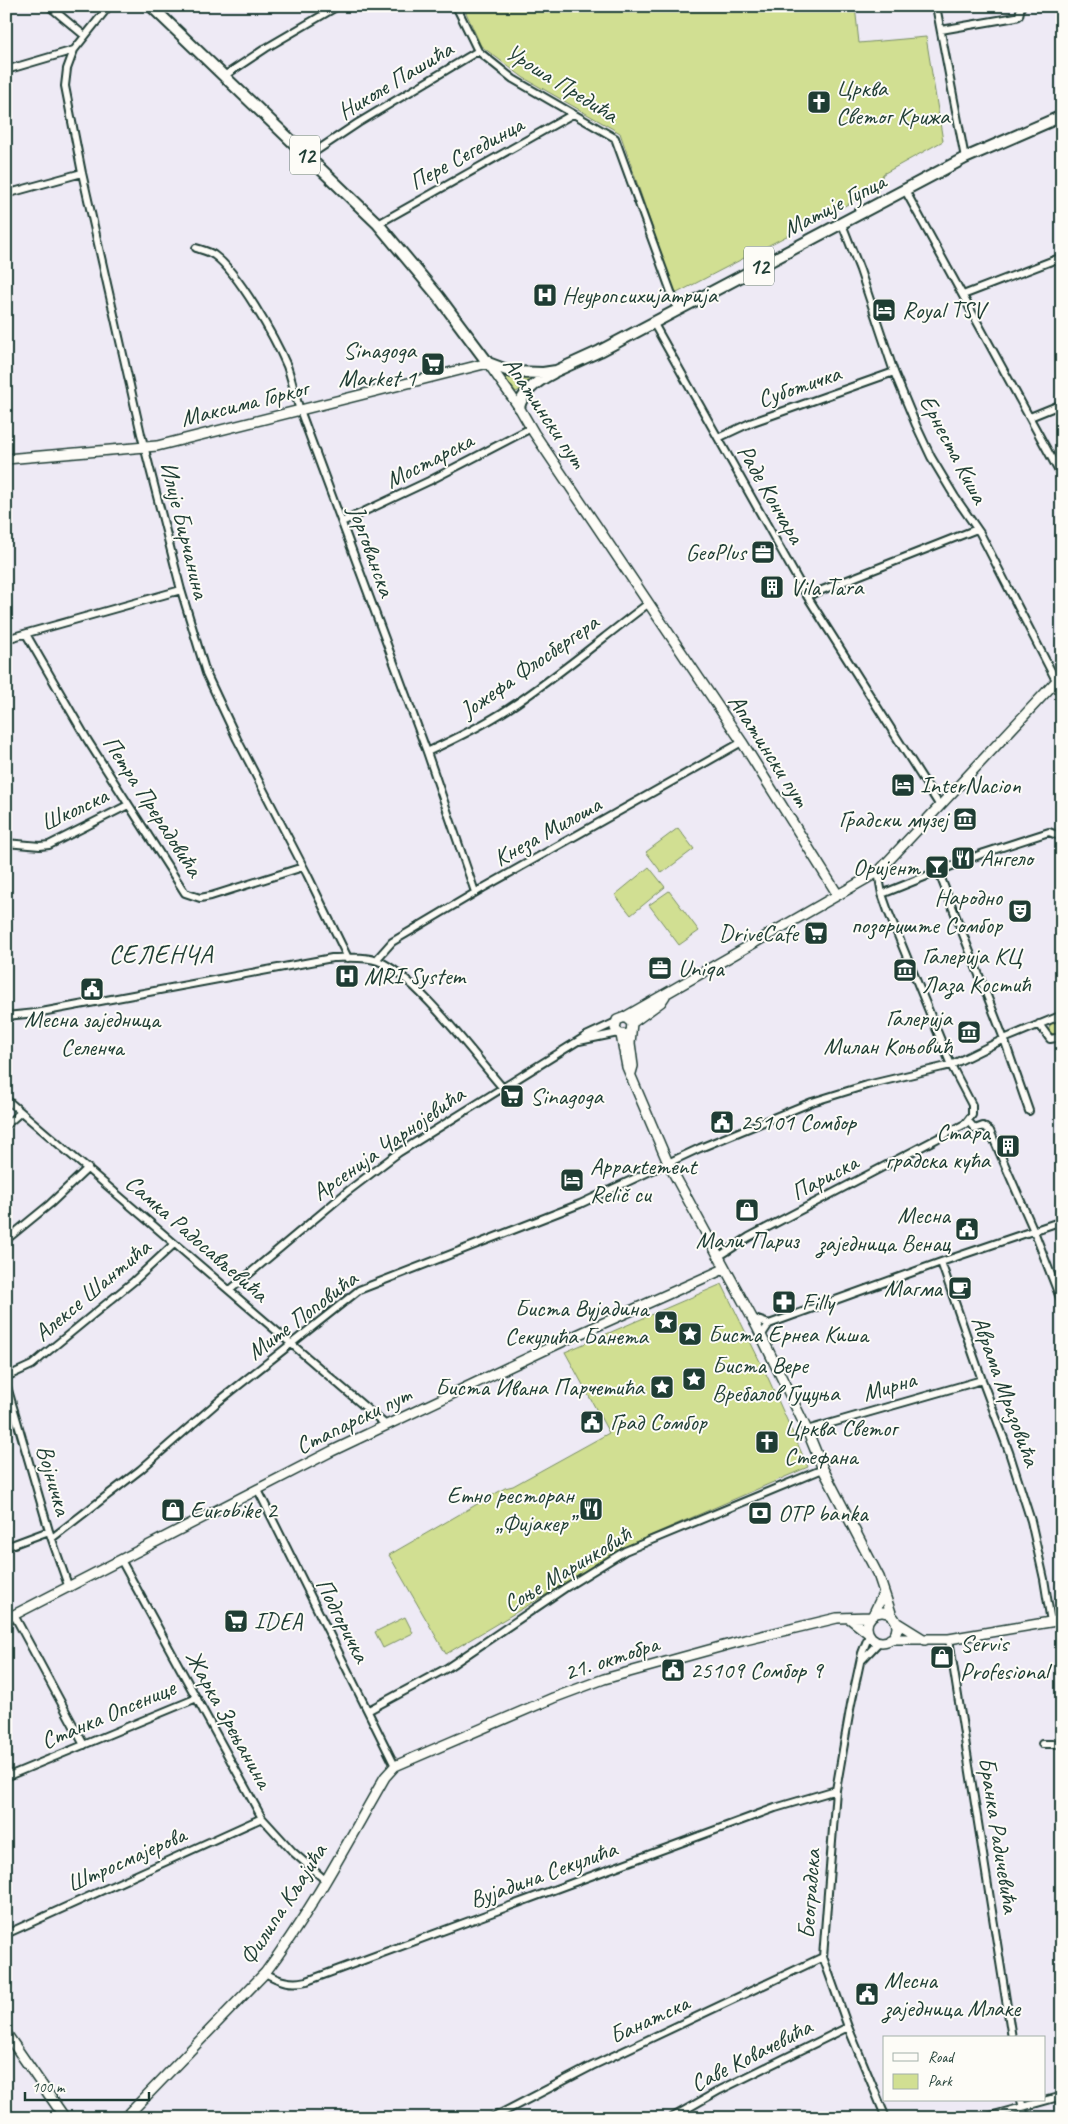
<svg xmlns="http://www.w3.org/2000/svg" width="1068" height="2124" viewBox="0 0 1068 2124" font-family="Caveat,sans-serif">
<rect width="100%" height="100%" fill="#eeeaf5"/>
<filter id="ink" filterUnits="userSpaceOnUse"><feTurbulence type="fractalNoise" baseFrequency=".02" numOctaves="2"/><feDisplacementMap in="SourceGraphic" scale="10" xChannelSelector="R" yChannelSelector="G"/><feConvolveMatrix kernelMatrix="1 2 1 2 8 2 1 2 1" color-interpolation-filters="sRGB"/></filter>
<g filter="url(#ink)">
<path fill="#d1df92" stroke="#788e63" d="M 463,6 L 855,6 L 859,43 L 926,37 L 943,141 L 883,174 L 877,189 L 675,294 L 620,133 L 524,78 L 481,46 Z
M 504,377 L 537,381 L 516,392 Z
M 678,828 L 694,849 L 662,873 L 646,852 Z
M 649,867 L 665,887 L 631,915 L 615,895 Z
M 669,891 L 699,931 L 679,945 L 649,905 Z
M 1062,1018 L 1062,1035 L 1052,1036 L 1048,1031 L 1051,1023 Z
M 722,1284 L 769,1380 L 808,1467 L 631,1544 L 446,1654 L 389,1555 L 505,1488 L 513,1486 L 609,1433 L 565,1352 Z
M 405,1617 L 413,1633 L 383,1648 L 375,1632 Z"/>
<g fill="none" stroke-linecap="round" stroke-linejoin="round">
<g stroke="#1f3d34" stroke-width="10">
<path id="street" d="M 49,6 L 85,36
M 109,6 L 74,50 L 67,69 L 65,86 L 82,173 L 141,434 L 181,590 L 206,673 L 237,739 L 307,874 L 348,958
M 456,6 L 478,51 L 513,79 L 615,138 L 678,311
M 936,6 L 965,158
M 941,30 L 1016,17 L 1019,16 L 1021,6
M 6,70 L 74,50
M 224,76 L 266,48 L 338,6
M 307,157 L 358,123 L 478,51
M 905,190 L 1062,477
M 6,194 L 82,173
M 378,224 L 573,114
M 842,224 L 860,270 L 894,372 L 916,425 L 931,457 L 955,497 L 980,533 L 1062,692
M 196,248 C 202,250 208,251 214,255 C 238,272 275,338 287,366 C 292,380 295,396 300,410 L 427,752 L 475,892
M 963,295 L 1062,257
M 654,324 L 807,596 L 940,806
M 1030,417 L 1062,404
M 718,438 L 750,423 L 894,372
M 342,522 L 429,481 L 531,428
M 807,596 L 977,529
M 26,634 L 88,741 L 185,893 L 200,898 L 211,896 L 303,867
M 6,639 L 181,590
M 427,752 C 455,739 482,726 508,709 C 557,677 602,638 649,603
M 6,843 L 40,846 L 49,845 L 128,805
M 939,873 L 1004,1039 L 1029,1111
M 882,894 L 984,853 L 1049,832 L 1062,837
M 376,960 L 392,942 L 483,888 L 742,742
M 6,1016 L 36,1013 L 332,958 C 346,958 365,956 378,961 C 415,975 474,1055 502,1087
M 1039,1024 L 1050,1039 L 1062,1037
M 579,1041 L 618,1033
M 6,1099 L 386,1425
M 968,1121 L 975,1129 L 983,1126 L 990,1131 L 1034,1231 L 1062,1303
M 6,1125 L 21,1112
M 6,1240 L 50,1204 L 88,1168
M 718,1257 L 749,1237 L 965,1124 L 972,1115 L 972,1105 L 951,1065 L 888,911 L 882,894 L 878,872
M 941,1262 L 982,1380 L 1009,1452 L 1031,1521 L 1044,1579 L 1051,1622
M 230,1290 L 348,1191 L 398,1153 L 586,1036 L 616,1022
M 752,1318 L 769,1324
M 761,1336 L 769,1324 L 941,1262 L 1062,1221
M 6,1377 L 32,1365 L 46,1353 L 134,1281 L 174,1244
M 6,1383 L 49,1531 L 69,1588
M 807,1430 L 982,1380
M 258,1490 L 395,1766
M 52,1538 L 140,1470 L 219,1401 L 359,1290 L 580,1204 L 700,1148 L 812,1102 L 867,1085 L 951,1065 L 1004,1039 L 1062,1015
M 6,1547 L 49,1531
M 121,1560 L 262,1818 L 293,1852 L 325,1880
M 14,1615 L 84,1745
M 869,1635 L 862,1653 L 851,1704 L 836,1790 L 823,1957 L 848,2027 L 886,2118
M 949,1639 L 1012,2038
M 862,1660 L 879,1642
M 369,1710 L 447,1668 L 565,1588 L 625,1551 L 823,1469
M 1042,1744 L 1062,1744
M 6,1777 L 197,1698
M 6,1934 L 262,1818
M 265,1973 C 279,1981 291,1985 307,1981 L 775,1808 L 836,1790
M 1021,2100 L 1025,2118
M 492,2118 L 592,2066 L 823,1957
M 671,2118 L 720,2090 L 848,2027
M 983,2118 L 1062,2096"/>
</g>
<g stroke="#1f3d34" stroke-width="12">
<path id="secondary" d="M 6,459 L 157,446 L 488,363 L 519,407 L 534,433 L 742,742 L 838,895
M 625,1017 L 878,872 L 1062,675
M 632,1023 L 661,1002 L 665,996
M 631,1032 L 626,1035 L 618,1033 L 615,1028 L 617,1020 L 625,1017 L 632,1023 L 630,1043 L 633,1066 L 631,1073
M 621,1035 L 627,1067 L 668,1163 L 757,1327 L 807,1430 L 823,1469 L 879,1577 L 892,1616
M867 1627a15 15 0 1 1 30 0a15 15 0 1 1-30 0Z
M 873,1615 L 884,1592
M 849,1618 L 868,1633
M 6,1619 L 332,1451 L 568,1339 L 724,1269
M 896,1622 L 925,1640
M 890,1639 L 949,1639 L 1062,1620
M 6,2033 L 65,2118
M 125,2118 L 265,1973 C 311,1912 347,1843 385,1777 L 395,1766 L 553,1698 L 604,1679 L 745,1640 L 837,1618 L 871,1617"/>
</g>
<g stroke="#1f3d34" stroke-width="14">
<path id="primary" d="M 151,6 L 378,224 L 438,296 L 488,363 L 512,372 L 543,373 L 556,371 L 600,351 L 965,158 L 1062,116
M 519,407 C 523,391 539,380 553,373"/>
</g>
<use href="#street" stroke="#fdfcf7" stroke-width="6"/>
<use href="#secondary" stroke="#fdfcf7" stroke-width="9"/>
<use href="#primary" stroke="#fdfcf7" stroke-width="10"/>
</g>
</g>
<defs>
<g id="church-square" transform="scale(1.25)"><rect x="-9" y="-9" width="18" height="18" rx="4" fill="#1f3d34" stroke="#fdfcf7"/><path d="M-1.2-6h2.4v3.5h3.3v2.4h-3.3V6h-2.4V-.1h-3.3v-2.4h3.3Z" fill="#fff"/></g>
<g id="hospital-square" transform="scale(1.25)"><rect x="-9" y="-9" width="18" height="18" rx="4" fill="#1f3d34" stroke="#fdfcf7"/><path d="M-5-5h3v3.5h4V-5h3V5h-3V1.5h-4V5h-3Z" fill="#fff"/></g>
<g id="hotel-square" transform="scale(1.25)"><rect x="-9" y="-9" width="18" height="18" rx="4" fill="#1f3d34" stroke="#fdfcf7"/><path d="M-6-4.5h1.5V1H6V5H4.5V3h-9V5H-6ZM-4 0a1.8 1.8 0 1 1 3.6 0ZM.5 0V-2.5h3Q6-2.5 6 0Z" fill="#fff"/></g>
<g id="supermarket-square" transform="scale(1.25)"><rect x="-9" y="-9" width="18" height="18" rx="4" fill="#1f3d34" stroke="#fdfcf7"/><path d="M-6-5.5h2.5l.6 2H6L4.5 2H-2.5L-4.4-4H-6ZM-1.5 3.2a1.3 1.3 0 1 0 .1 0ZM3 3.2a1.3 1.3 0 1 0 .1 0Z" fill="#fff"/></g>
<g id="office-square" transform="scale(1.25)"><rect x="-9" y="-9" width="18" height="18" rx="4" fill="#1f3d34" stroke="#fdfcf7"/><path d="M-6-3h4V-5.5h4V-3h4V5H-6ZM-1-4.5V-3h2v-1.5ZM-6 0V1H6V0Z" fill="#fff"/></g>
<g id="building-square" transform="scale(1.25)"><rect x="-9" y="-9" width="18" height="18" rx="4" fill="#1f3d34" stroke="#fdfcf7"/><path d="M-4-6H4V6H1V3H-1V6H-4ZM-2.5-4.3h1.7v1.8h-1.7ZM.8-4.3h1.7v1.8H.8ZM-2.5-1h1.7V.8h-1.7ZM.8-1h1.7V.8H.8Z" fill="#fff"/></g>
<g id="museum-square" transform="scale(1.25)"><rect x="-9" y="-9" width="18" height="18" rx="4" fill="#1f3d34" stroke="#fdfcf7"/><path d="M0-6L6-3V-2H-6V-3ZM-5-1h2V3h-2ZM-1-1h2V3h-2ZM3-1h2V3H3ZM-6 4H6V6H-6Z" fill="#fff"/></g>
<g id="restaurant-square" transform="scale(1.25)"><rect x="-9" y="-9" width="18" height="18" rx="4" fill="#1f3d34" stroke="#fdfcf7"/><path d="M-5-6h1v4h1v-4h1v4h1v-4h1v5L-1.5 .5V6h-2V.5L-5-1ZM5-6V6H3V1.5H1.5Q1.5-4 5-6Z" fill="#fff"/></g>
<g id="bar-square" transform="scale(1.25)"><rect x="-9" y="-9" width="18" height="18" rx="4" fill="#1f3d34" stroke="#fdfcf7"/><path d="M-6-5H6L.8 .8V4.5H3.5V6h-7V4.5H-.8V.8Z" fill="#fff"/></g>
<g id="theatre-square" transform="scale(1.25)"><rect x="-9" y="-9" width="18" height="18" rx="4" fill="#1f3d34" stroke="#fdfcf7"/><path d="M-5-5.5Q0-4 5-5.5V0Q5 5 0 6Q-5 5-5 0ZM-3.3-2.5H-1v1.5H-3.3ZM1-2.5H3.3v1.5H1ZM-2.8 1Q0 5.5 2.8 1Z" fill="#fff"/></g>
<g id="civic-square" transform="scale(1.25)"><rect x="-9" y="-9" width="18" height="18" rx="4" fill="#1f3d34" stroke="#fdfcf7"/><path d="M-.6-6.5H3V-4.5H.6V-3L4-1V1h2V6H-6V1h2V-1L-.6-3ZM-1.2 2.5V6h2.4V2.5Z" fill="#fff"/></g>
<g id="shop-square" transform="scale(1.25)"><rect x="-9" y="-9" width="18" height="18" rx="4" fill="#1f3d34" stroke="#fdfcf7"/><path d="M-5-2.5h2.3a2.7 3.5 0 0 1 5.4 0H5L5.5 6h-11ZM-1.5-2.5h3a1.5 2.3 0 0 0-3 0Z" fill="#fff"/></g>
<g id="cafe-square" transform="scale(1.25)"><rect x="-9" y="-9" width="18" height="18" rx="4" fill="#1f3d34" stroke="#fdfcf7"/><path d="M-5.5-4.5H6V0H3Q3 3.5 0 3.5H-2.5Q-5.5 3.5-5.5 0ZM3-3.2v2h1.7v-2ZM-6 4.5H4V6H-6Z" fill="#fff"/></g>
<g id="pharmacy-square" transform="scale(1.25)"><rect x="-9" y="-9" width="18" height="18" rx="4" fill="#1f3d34" stroke="#fdfcf7"/><path d="M-2-6h4v4h4v4h-4v4h-4v-4h-4v-4h4Z" fill="#fff"/></g>
<g id="sight-square" transform="scale(1.25)"><rect x="-9" y="-9" width="18" height="18" rx="4" fill="#1f3d34" stroke="#fdfcf7"/><path d="M0-6L1.8-2.2L6-1.7L2.9 1.2L3.7 5.4L0 3.3L-3.7 5.4L-2.9 1.2L-6-1.7L-1.8-2.2Z" fill="#fff"/></g>
<g id="bank-square" transform="scale(1.25)"><rect x="-9" y="-9" width="18" height="18" rx="4" fill="#1f3d34" stroke="#fdfcf7"/><path d="M-6-4H6V4H-6ZM0-2.3a2.3 2.3 0 1 0 0 4.6a2.3 2.3 0 1 0 0-4.6Z" fill="#fff"/></g>
</defs>
<g fill-rule="evenodd">
<use href="#church-square" x="819" y="102"/>
<use href="#hospital-square" x="545" y="295"/>
<use href="#hotel-square" x="884" y="310"/>
<use href="#supermarket-square" x="433" y="364"/>
<use href="#office-square" x="763" y="552"/>
<use href="#building-square" x="772" y="587"/>
<use href="#hotel-square" x="903" y="785"/>
<use href="#museum-square" x="965" y="819"/>
<use href="#restaurant-square" x="963" y="858"/>
<use href="#bar-square" x="937" y="867"/>
<use href="#theatre-square" x="1020" y="911"/>
<use href="#supermarket-square" x="816" y="933"/>
<use href="#office-square" x="660" y="968"/>
<use href="#museum-square" x="905" y="970"/>
<use href="#hospital-square" x="347" y="976"/>
<use href="#civic-square" x="92" y="989"/>
<use href="#museum-square" x="969" y="1032"/>
<use href="#supermarket-square" x="512" y="1096"/>
<use href="#civic-square" x="722" y="1122"/>
<use href="#building-square" x="1008" y="1146"/>
<use href="#hotel-square" x="572" y="1180"/>
<use href="#shop-square" x="747" y="1210"/>
<use href="#civic-square" x="967" y="1229"/>
<use href="#cafe-square" x="960" y="1288"/>
<use href="#pharmacy-square" x="784" y="1302"/>
<use href="#sight-square" x="666" y="1322"/>
<use href="#sight-square" x="690" y="1334"/>
<use href="#sight-square" x="694" y="1379"/>
<use href="#sight-square" x="662" y="1387"/>
<use href="#civic-square" x="592" y="1422"/>
<use href="#church-square" x="767" y="1442"/>
<use href="#restaurant-square" x="591" y="1509"/>
<use href="#shop-square" x="173" y="1510"/>
<use href="#bank-square" x="760" y="1513"/>
<use href="#supermarket-square" x="236" y="1621"/>
<use href="#shop-square" x="942" y="1657"/>
<use href="#civic-square" x="673" y="1670"/>
<use href="#civic-square" x="867" y="1994"/>
</g>
<g text-anchor="middle" stroke-width="4" stroke-linejoin="round" paint-order="stroke">
<g fill="#fdfcf7" stroke="#62766e" stroke-width="1">
<rect x="290" y="135.5" width="30" height="39" rx="4"/>
<rect x="744" y="246.5" width="30" height="39" rx="4"/>
</g>
<g font-size="22" font-weight="bold" fill="#1f3d34">
<text x="305" y="163">12</text>
<text x="759" y="274">12</text>
</g>
<g font-size="24" fill="#1f3d34" stroke="#fdfcf7">
<text transform="translate(395 80) rotate(-31)" y="8">Николе Пашића</text>
<text transform="translate(562 83) rotate(32)" y="8">Уроша Предића</text>
<text transform="translate(466 153) rotate(-29)" y="8">Пере Сегединца</text>
<text transform="translate(834 205) rotate(-27)" y="8">Матије Гупца</text>
<text transform="translate(799 386) rotate(-19)" y="8">Суботичка</text>
<text transform="translate(244 403) rotate(-14)" y="8">Максима Горког</text>
<text transform="translate(545 412) rotate(56)" y="8">Апатински пут</text>
<text transform="translate(954 449) rotate(62)" y="8">Ернеста Киша</text>
<text transform="translate(429 460) rotate(-27)" y="8">Мостарска</text>
<text transform="translate(771 494) rotate(60)" y="8">Раде Кончара</text>
<text transform="translate(185 530) rotate(76)" y="8">Илије Бирчанина</text>
<text transform="translate(372 551) rotate(70)" y="8">Јоргованска</text>
<text transform="translate(529 666) rotate(-35)" y="8">Јожефа Флосбергера</text>
<text transform="translate(769 750) rotate(57)" y="8">Апатински пут</text>
<text transform="translate(153 806) rotate(57)" y="8">Петра Прерадовића</text>
<text transform="translate(74 809) rotate(-25)" y="8">Школска</text>
<text transform="translate(547 831) rotate(-29)" y="8">Кнеза Милоша</text>
<text transform="translate(388 1143) rotate(-35)" y="8">Арсенија Чарнојевића</text>
<text transform="translate(824 1177) rotate(-28)" y="8">Париска</text>
<text transform="translate(197 1238) rotate(41)" y="8">Самка Радосављевића</text>
<text transform="translate(92 1290) rotate(-40)" y="8">Алексе Шантића</text>
<text transform="translate(302 1315) rotate(-37)" y="8">Мите Поповића</text>
<text transform="translate(889 1386) rotate(-16)" y="8">Мирна</text>
<text transform="translate(1006 1391) rotate(70)" y="8">Аврама Мразовића</text>
<text transform="translate(353 1420) rotate(-26)" y="8">Стапарски пут</text>
<text transform="translate(54 1480) rotate(74)" y="8">Војничка</text>
<text transform="translate(567 1569) rotate(-31)" y="8">Соње Маринковић</text>
<text transform="translate(343 1620) rotate(63)" y="8">Подгоричка</text>
<text transform="translate(611 1658) rotate(-18)" y="8">21. октобра</text>
<text transform="translate(108 1714) rotate(-23)" y="8">Станка Опсенице</text>
<text transform="translate(229 1719) rotate(61)" y="8">Жарка Зрењанина</text>
<text transform="translate(999 1835) rotate(81)" y="8">Бранка Радичевића</text>
<text transform="translate(126 1859) rotate(-24)" y="8">Штросмајерова</text>
<text transform="translate(543 1874) rotate(-20)" y="8">Вујадина Секулића</text>
<text transform="translate(809 1894) rotate(-86)" y="8">Београдска</text>
<text transform="translate(283 1904) rotate(-57)" y="8">Филипа Кљајића</text>
<text transform="translate(649 2019) rotate(-25)" y="8">Банатска</text>
<text transform="translate(751 2055) rotate(-27)" y="8">Саве Ковачевића</text>
</g>
<g font-size="24" fill="#1f3d34" stroke="#fdfcf7" text-anchor="start">
<text x="836" y="96">Црква<tspan x="836" dy="28">Светог Крижа</tspan></text>
<text x="562" y="303">Неуропсихијатрија</text>
<text x="902" y="318">Royal TSV</text>
<text x="416" y="358" text-anchor="end">Sinagoga<tspan x="416" dy="28">Market 1</tspan></text>
<text x="746" y="560" text-anchor="end">GeoPlus</text>
<text x="790" y="595">Vila Tara</text>
<text x="920" y="793">InterNacion</text>
<text x="948" y="827" text-anchor="end">Градски музеј</text>
<text x="980" y="866">Ангело</text>
<text x="920" y="875" text-anchor="end">Оријент</text>
<text x="1002" y="905" text-anchor="end">Народно<tspan x="1002" dy="28">позориште Сомбор</tspan></text>
<text x="798" y="941" text-anchor="end">DriveCafe</text>
<text x="922" y="964">Галерија КЦ<tspan x="922" dy="28">Лаза Костић</tspan></text>
<text x="678" y="976">Uniqa</text>
<text x="364" y="984">MRI System</text>
<text x="952" y="1026" text-anchor="end">Галерија<tspan x="952" dy="28">Милан Коњовић</tspan></text>
<text x="92" y="1027" text-anchor="middle">Месна заједница<tspan x="92" dy="28">Селенча</tspan></text>
<text x="530" y="1104">Sinagoga</text>
<text x="740" y="1130">25101 Сомбор</text>
<text x="990" y="1140" text-anchor="end">Стара<tspan x="990" dy="28">градска кућа</tspan></text>
<text x="590" y="1174">Appartement<tspan x="590" dy="28">Relič cu</tspan></text>
<text x="950" y="1223" text-anchor="end">Месна<tspan x="950" dy="28">заједница Венац</tspan></text>
<text x="747" y="1248" text-anchor="middle">Мали Париз</text>
<text x="942" y="1296" text-anchor="end">Магма</text>
<text x="802" y="1310">Filly</text>
<text x="648" y="1316" text-anchor="end">Биста Вујадина<tspan x="648" dy="28">Секулића Банета</tspan></text>
<text x="708" y="1342">Биста Ернеа Киша</text>
<text x="712" y="1373">Биста Вере<tspan x="712" dy="28">Вребалов Гуцуња</tspan></text>
<text x="644" y="1395" text-anchor="end">Биста Ивана Парчетића</text>
<text x="610" y="1430">Град Сомбор</text>
<text x="784" y="1436">Црква Светог<tspan x="784" dy="28">Стефана</tspan></text>
<text x="574" y="1503" text-anchor="end">Етно ресторан<tspan x="574" dy="28">„Фијакер”</tspan></text>
<text x="190" y="1518">Eurobike 2</text>
<text x="778" y="1521">OTP banka</text>
<text x="254" y="1629">IDEA</text>
<text x="960" y="1651">Servis<tspan x="960" dy="28">Profesional</tspan></text>
<text x="690" y="1678">25109 Сомбор 9</text>
<text x="884" y="1988">Месна<tspan x="884" dy="28">заједница Млаке</tspan></text>
</g>
<g font-size="26" letter-spacing="1" fill="#1f3d34" stroke="#fdfcf7">
<text x="161" y="963">СЕЛЕНЧА</text>
</g>
</g>
<rect width="1068" height="2124" fill="none" stroke="#fdfcf7" stroke-width="25"/>
<rect x="12" y="12" width="1043" height="2099" fill="none" stroke="#1f3d34" stroke-width="2" filter="url(#ink)"/>
<rect x="883" y="2036" width="162" height="65" fill="#fdfcf7" stroke="#a4b0a9"/>
<rect x="893" y="2053" width="25" height="8" fill="#fdfcf7" stroke="#a4b0a9"/>
<text x="928" y="2062" font-size="15" fill="#1f3d34">Road</text>
<rect x="893" y="2074" width="25" height="15" fill="#d1df92" stroke="#a4b0a9"/>
<text x="928" y="2086" font-size="15" fill="#1f3d34">Park</text>
<path d="M25 2092v8h124v-8" fill="none" stroke="#1f3d34" stroke-width="2.5"/>
<text x="32" y="2092" font-size="15" fill="#1f3d34" stroke="#fdfcf7" stroke-width="4" paint-order="stroke">100 m</text>
</svg>
